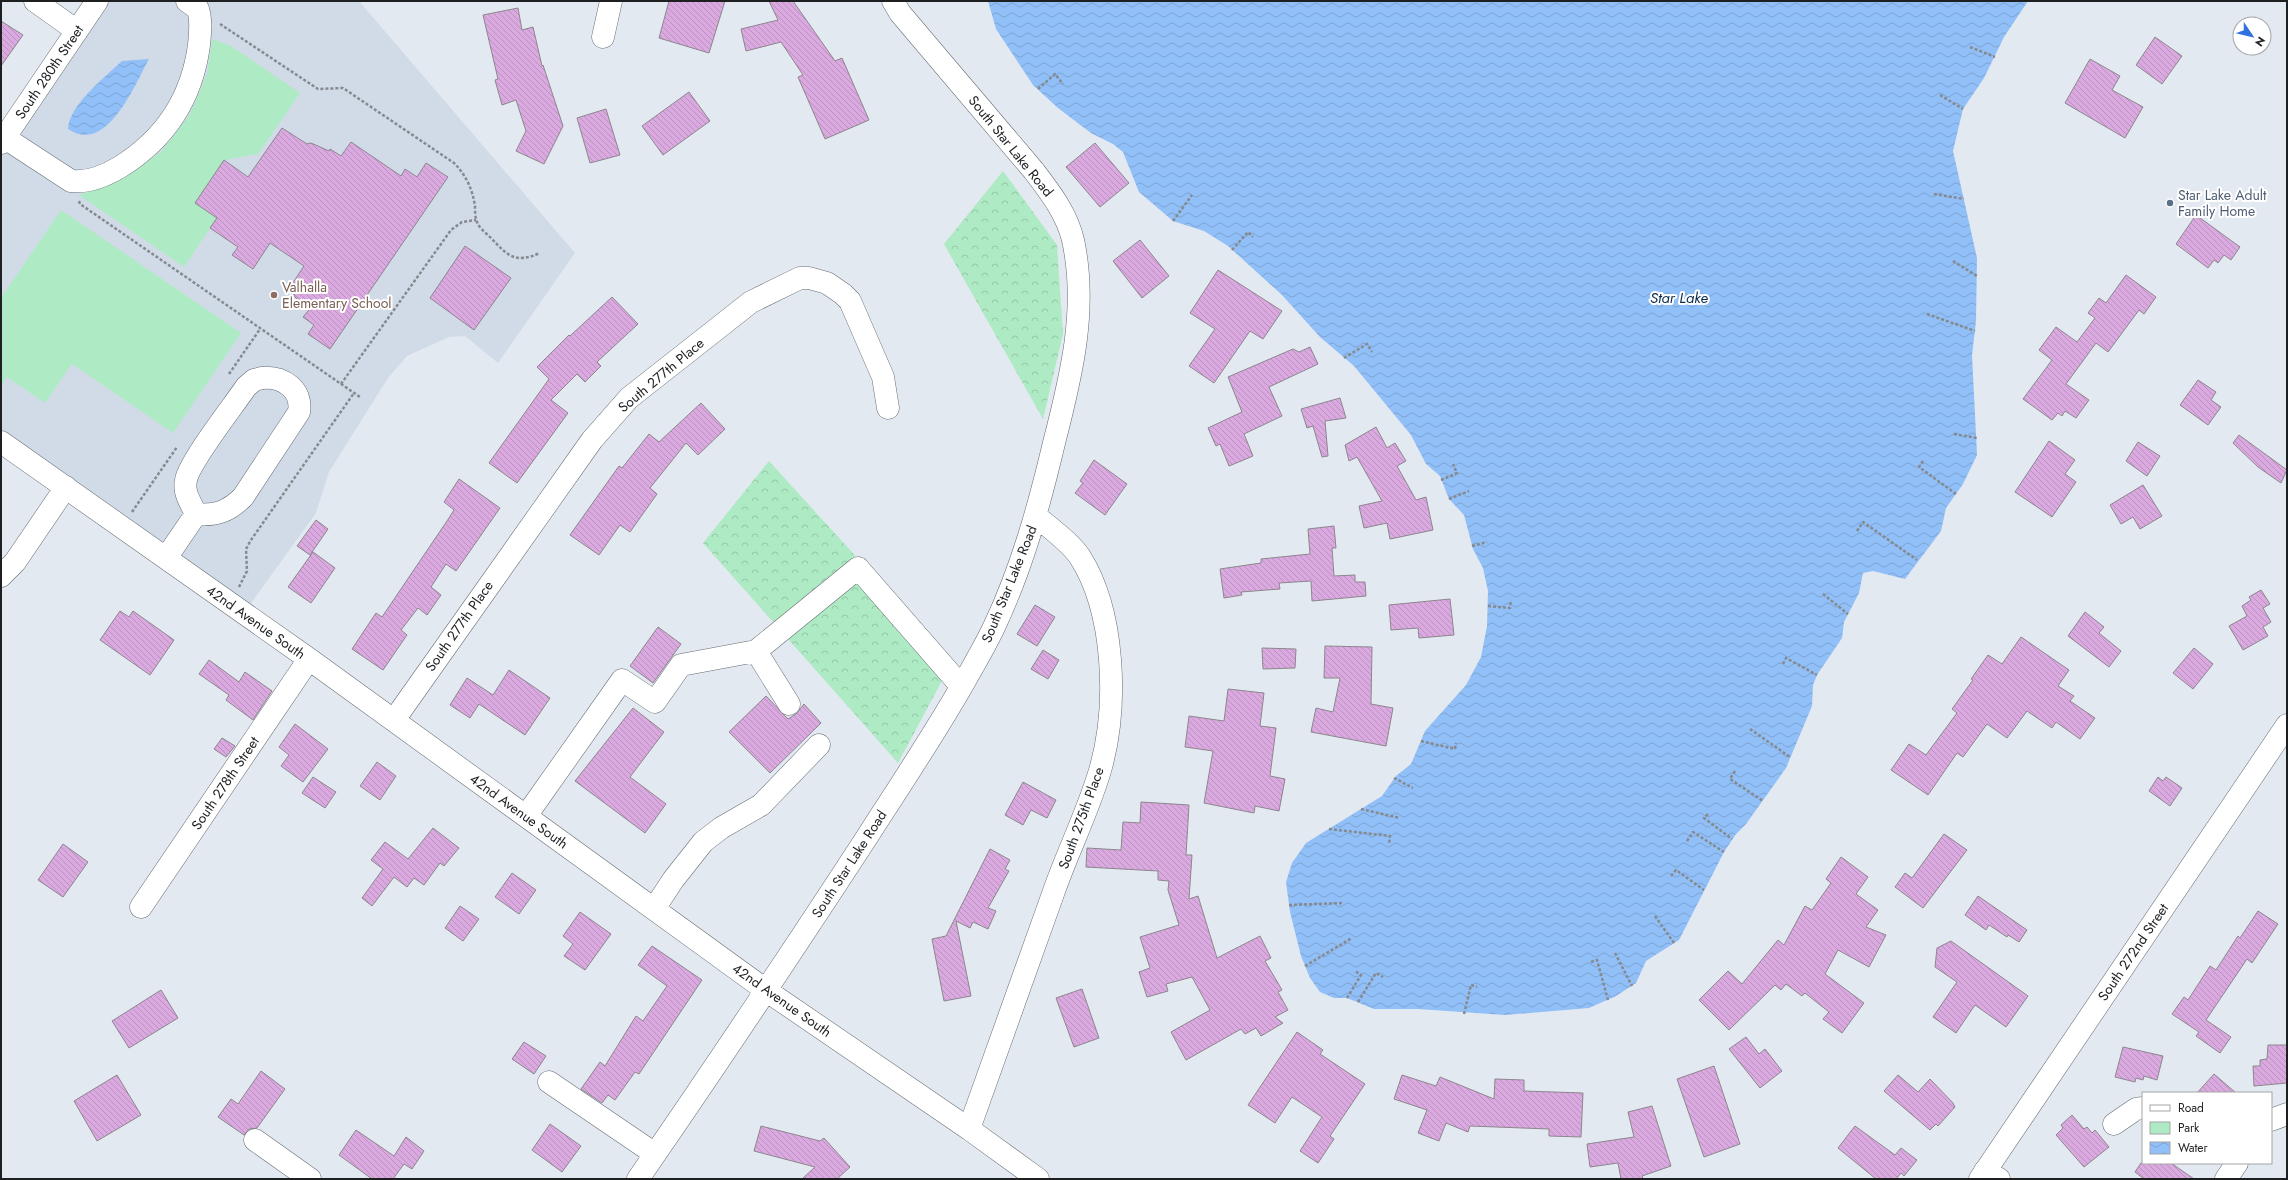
<svg xmlns="http://www.w3.org/2000/svg" width="2288" height="1180" viewBox="0 0 2288 1180" font-family="Jost,sans-serif">
<defs>
<pattern id="forest-crowns" width="20" height="18" patternUnits="userSpaceOnUse"><rect width="20" height="18" fill="#aeeac3"/><path d="M2 6a3 3 0 1 1 6 0M12 15a3 3 0 1 1 6 0" fill="none" stroke="#95c8a7"/></pattern>
<pattern id="water-waves" width="16" height="10" patternUnits="userSpaceOnUse"><rect width="16" height="10" fill="#91bff7"/><path d="M0 5q4-4 8 0t8 0" fill="none" stroke="#7da4d3"/></pattern>
<pattern id="building-back-hatch" width="6" height="6" patternUnits="userSpaceOnUse"><rect width="6" height="6" fill="#daa9e0"/><path d="M-1 5l2 2M0 0l6 6M5-1l2 2" fill="none" stroke="#bb91c0"/></pattern>
</defs>
<rect width="100%" height="100%" fill="#e3e9f1"/>
<path fill="#d1dbe8" d="M 97,1 L 359,1 L 575,253 L 498,363 L 465,336 L 449,337 L 407,356 L 388,378 L 329,472 L 316,513 L 244,613 L 1,442 L 1,143 Z"/>
<path fill="url(#forest-crowns)" d="M 1003,171 L 1057,245 L 1063,334 L 1043,419 L 944,244 Z
M 769,461 L 952,662 L 898,763 L 703,543 Z"/>
<path fill="#aeeac3" d="M 212,39 L 231,46 L 300,93 L 258,154 L 224,160 L 195,203 L 217,218 L 184,267 L 79,195 L 123,178 L 161,152 L 190,114 L 207,74 Z
M 61,210 L 241,333 L 173,433 L 72,364 L 45,403 L 7,377 L 1,386 L 1,298 Z"/>
<path fill="url(#water-waves)" d="M 988,1 L 2028,1 L 2004,37 L 1984,78 L 1963,109 L 1953,151 L 1977,258 L 1976,321 L 1972,355 L 1977,455 L 1963,484 L 1946,508 L 1941,531 L 1905,579 L 1873,571 L 1863,573 L 1859,593 L 1844,622 L 1842,638 L 1817,675 L 1813,685 L 1812,706 L 1786,768 L 1746,824 L 1736,834 L 1724,852 L 1679,940 L 1646,961 L 1636,983 L 1616,996 L 1589,1008 L 1505,1015 L 1418,1009 L 1374,1009 L 1347,998 L 1334,998 L 1320,992 L 1310,978 L 1301,956 L 1290,912 L 1286,882 L 1292,863 L 1306,843 L 1382,796 L 1396,776 L 1411,764 L 1425,731 L 1466,685 L 1481,657 L 1487,626 L 1488,591 L 1483,568 L 1473,549 L 1464,515 L 1449,499 L 1440,476 L 1426,464 L 1411,435 L 1354,366 L 1320,337 L 1282,295 L 1228,246 L 1204,231 L 1173,221 L 1139,192 L 1123,152 L 1113,144 L 1091,133 L 1058,108 L 1033,85 L 996,29 Z
M 149,59 C 134,86 107,155 68,129 C 69,105 104,78 122,61 Z"/>
<path fill="url(#building-back-hatch)" stroke="#8c868d" d="M 669,1 L 725,1 L 709,53 L 659,38 Z
M 769,1 L 793,1 L 835,61 L 842,58 L 869,120 L 825,139 L 798,77 L 803,75 L 781,42 L 746,51 L 741,29 L 778,20 Z
M 518,8 L 522,30 L 533,27 L 542,66 L 543,65 L 563,126 L 544,164 L 516,151 L 526,131 L 516,100 L 502,105 L 495,80 L 498,79 L 483,15 Z
M 1,21 L 23,35 L 1,66 Z
M 2155,37 L 2182,56 L 2162,84 L 2136,65 Z
M 2090,59 L 2120,76 L 2112,90 L 2143,107 L 2125,138 L 2065,103 Z
M 689,92 L 710,121 L 663,155 L 642,126 Z
M 606,109 L 620,155 L 590,163 L 577,118 Z
M 282,128 L 307,144 L 311,143 L 329,151 L 330,149 L 341,156 L 351,142 L 401,176 L 405,169 L 417,177 L 426,163 L 448,177 L 330,349 L 308,334 L 314,325 L 303,317 L 309,310 L 295,297 L 292,291 L 292,284 L 304,266 L 270,243 L 253,269 L 232,255 L 238,247 L 210,228 L 217,218 L 195,203 L 224,160 L 248,177 Z
M 1095,143 L 1129,183 L 1100,207 L 1066,167 Z
M 2196,215 L 2240,247 L 2231,260 L 2224,255 L 2218,263 L 2214,260 L 2208,268 L 2176,244 Z
M 1140,240 L 1169,276 L 1142,298 L 1113,261 Z
M 465,246 L 511,278 L 474,330 L 430,298 Z
M 1218,270 L 1282,311 L 1263,339 L 1250,331 L 1214,383 L 1189,366 L 1215,329 L 1190,313 Z
M 2126,275 L 2156,297 L 2144,314 L 2139,310 L 2108,352 L 2096,343 L 2066,384 L 2089,400 L 2076,418 L 2065,411 L 2062,416 L 2058,413 L 2052,420 L 2023,399 L 2052,360 L 2039,350 L 2056,327 L 2077,342 L 2095,318 L 2088,313 L 2099,298 L 2106,303 Z
M 612,297 L 638,324 L 597,362 L 601,366 L 585,382 L 577,374 L 551,400 L 568,413 L 517,483 L 489,463 L 549,379 L 537,367 L 569,335 L 570,336 Z
M 1310,347 L 1318,364 L 1269,387 L 1282,416 L 1244,434 L 1253,456 L 1229,466 L 1220,444 L 1216,446 L 1208,428 L 1242,412 L 1228,377 L 1293,349 L 1299,352 Z
M 2198,380 L 2216,392 L 2211,400 L 2221,407 L 2208,425 L 2180,405 Z
M 1340,398 L 1346,418 L 1325,421 L 1328,456 L 1322,457 L 1313,426 L 1307,428 L 1301,409 Z
M 701,403 L 725,429 L 698,455 L 686,443 L 650,488 L 657,494 L 630,532 L 620,525 L 599,555 L 570,535 L 619,466 L 622,468 L 649,434 L 659,442 Z
M 1376,427 L 1387,448 L 1395,443 L 1406,461 L 1397,466 L 1416,500 L 1426,497 L 1433,530 L 1390,539 L 1387,523 L 1364,528 L 1359,506 L 1382,501 L 1357,457 L 1349,461 L 1345,445 Z
M 2239,435 L 2287,470 L 2281,483 L 2258,467 L 2233,443 Z
M 2049,441 L 2075,460 L 2065,474 L 2076,482 L 2052,517 L 2015,492 Z
M 2138,442 L 2160,456 L 2147,476 L 2126,461 Z
M 1094,460 L 1127,484 L 1105,515 L 1075,493 L 1083,483 L 1080,481 Z
M 459,479 L 500,508 L 456,571 L 446,564 L 431,587 L 441,595 L 427,615 L 418,608 L 401,630 L 407,635 L 383,670 L 352,649 L 376,613 L 382,617 L 449,518 L 454,510 L 444,502 Z
M 2143,485 L 2162,516 L 2140,529 L 2133,517 L 2121,524 L 2110,505 Z
M 316,520 L 328,529 L 310,555 L 297,546 Z
M 1334,526 L 1336,548 L 1332,548 L 1334,576 L 1355,575 L 1355,582 L 1365,582 L 1366,596 L 1312,601 L 1311,581 L 1279,583 L 1280,589 L 1241,592 L 1242,595 L 1224,598 L 1220,569 L 1261,563 L 1261,559 L 1310,554 L 1308,529 Z
M 313,552 L 335,568 L 311,603 L 288,587 Z
M 2261,590 L 2270,604 L 2263,608 L 2271,622 L 2263,627 L 2268,636 L 2243,650 L 2229,626 L 2247,616 L 2242,606 L 2251,600 L 2249,597 Z
M 1450,599 L 1454,635 L 1419,638 L 1418,628 L 1391,630 L 1389,605 Z
M 1035,605 L 1055,617 L 1037,646 L 1017,634 Z
M 120,611 L 129,617 L 133,611 L 174,640 L 150,675 L 100,640 Z
M 2085,612 L 2104,627 L 2099,633 L 2121,651 L 2109,667 L 2068,636 Z
M 658,627 L 681,644 L 653,683 L 630,666 Z
M 2021,637 L 2069,670 L 2058,686 L 2074,696 L 2070,701 L 2095,718 L 2080,739 L 2056,722 L 2052,728 L 2027,711 L 2007,738 L 1987,724 L 1963,757 L 1957,753 L 1928,795 L 1891,770 L 1909,744 L 1926,755 L 1957,713 L 1952,709 L 1973,680 L 1971,679 L 1988,655 L 2002,664 Z
M 1325,646 L 1372,647 L 1371,704 L 1393,708 L 1386,746 L 1311,732 L 1316,708 L 1333,712 L 1340,678 L 1324,678 Z
M 1262,648 L 1296,649 L 1295,668 L 1263,669 Z
M 2194,648 L 2213,664 L 2193,689 L 2173,673 Z
M 1043,650 L 1059,660 L 1048,679 L 1031,669 Z
M 209,660 L 239,682 L 245,672 L 272,691 L 253,720 L 226,700 L 229,695 L 199,674 Z
M 509,670 L 550,698 L 525,735 L 479,704 L 470,718 L 450,705 L 467,678 L 493,695 Z
M 1228,689 L 1264,693 L 1260,726 L 1276,728 L 1270,776 L 1285,779 L 1279,811 L 1255,806 L 1254,813 L 1204,803 L 1213,751 L 1185,747 L 1189,716 L 1224,721 Z
M 766,696 L 788,719 L 796,714 L 804,704 L 821,723 L 770,773 L 729,732 Z
M 633,708 L 664,732 L 630,777 L 666,804 L 645,833 L 575,781 Z
M 295,724 L 328,749 L 303,782 L 281,766 L 289,755 L 279,747 Z
M 222,738 L 235,746 L 226,757 L 214,749 Z
M 377,762 L 396,776 L 380,800 L 360,786 Z
M 313,777 L 336,792 L 325,808 L 302,793 Z
M 2158,777 L 2163,781 L 2166,777 L 2182,788 L 2170,806 L 2149,791 Z
M 1023,782 L 1056,800 L 1047,818 L 1031,810 L 1023,825 L 1005,815 Z
M 1141,802 L 1189,805 L 1186,855 L 1192,855 L 1189,899 L 1198,896 L 1217,958 L 1260,936 L 1271,958 L 1265,961 L 1282,990 L 1278,992 L 1288,1010 L 1275,1017 L 1283,1023 L 1261,1036 L 1256,1028 L 1245,1034 L 1241,1029 L 1186,1060 L 1171,1032 L 1210,1010 L 1192,977 L 1166,984 L 1168,991 L 1147,997 L 1139,972 L 1150,968 L 1140,937 L 1179,925 L 1168,890 L 1169,881 L 1158,880 L 1158,871 L 1086,867 L 1087,848 L 1121,850 L 1123,822 L 1140,823 Z
M 433,828 L 459,848 L 444,866 L 440,863 L 424,885 L 414,878 L 407,887 L 394,877 L 372,906 L 362,898 L 383,869 L 371,860 L 385,842 L 408,859 Z
M 1944,834 L 1967,850 L 1923,908 L 1895,887 L 1905,873 L 1912,878 Z
M 63,844 L 88,862 L 63,897 L 38,880 Z
M 990,849 L 1010,860 L 1005,869 L 1009,871 L 988,908 L 996,911 L 988,929 L 973,922 L 970,928 L 956,921 L 971,996 L 944,1001 L 932,939 L 946,936 Z
M 1841,857 L 1868,877 L 1856,894 L 1878,910 L 1866,927 L 1886,935 L 1869,967 L 1838,950 L 1825,974 L 1864,1003 L 1842,1033 L 1823,1019 L 1829,1012 L 1805,993 L 1802,996 L 1786,984 L 1781,990 L 1775,985 L 1729,1030 L 1699,1000 L 1728,971 L 1742,984 L 1778,940 L 1784,945 L 1805,906 L 1812,910 L 1831,883 L 1826,879 Z
M 512,873 L 536,890 L 519,914 L 495,897 Z
M 1978,896 L 2027,930 L 2019,942 L 2008,935 L 2007,937 L 1989,925 L 1986,930 L 1965,915 Z
M 460,906 L 479,919 L 463,941 L 445,928 Z
M 2258,911 L 2278,924 L 2252,963 L 2247,959 L 2206,1020 L 2231,1037 L 2220,1053 L 2196,1036 L 2199,1032 L 2172,1014 L 2184,997 L 2188,1000 L 2210,966 L 2216,970 L 2238,936 L 2240,938 Z
M 580,912 L 611,934 L 585,970 L 564,956 L 573,944 L 563,936 Z
M 1951,941 L 2028,996 L 2006,1027 L 1975,1005 L 1956,1033 L 1933,1017 L 1957,982 L 1935,967 L 1937,948 Z
M 652,946 L 702,980 L 639,1074 L 635,1072 L 615,1100 L 608,1095 L 602,1103 L 581,1089 L 600,1062 L 605,1066 L 636,1016 L 643,1021 L 667,986 L 638,965 Z
M 1082,989 L 1099,1038 L 1074,1047 L 1056,998 Z
M 161,990 L 178,1018 L 129,1048 L 112,1021 Z
M 1297,1032 L 1323,1050 L 1320,1054 L 1365,1084 L 1330,1136 L 1334,1139 L 1318,1163 L 1300,1151 L 1322,1117 L 1292,1097 L 1275,1123 L 1248,1105 Z
M 1746,1037 L 1759,1054 L 1765,1049 L 1782,1071 L 1760,1088 L 1729,1049 Z
M 524,1042 L 546,1056 L 534,1074 L 512,1059 Z
M 2268,1045 L 2287,1045 L 2287,1083 L 2254,1086 L 2253,1066 L 2260,1066 L 2260,1060 L 2267,1059 Z
M 2123,1047 L 2163,1056 L 2157,1080 L 2144,1076 L 2143,1080 L 2136,1078 L 2135,1082 L 2115,1077 Z
M 1714,1066 L 1740,1144 L 1704,1157 L 1677,1079 Z
M 261,1071 L 285,1089 L 257,1128 L 249,1129 L 244,1135 L 218,1117 L 231,1099 L 238,1104 Z
M 2214,1074 L 2236,1093 L 2197,1093 Z
M 117,1075 L 141,1115 L 97,1141 L 74,1101 Z
M 1402,1075 L 1436,1086 L 1440,1077 L 1494,1099 L 1495,1079 L 1524,1080 L 1524,1091 L 1583,1093 L 1581,1137 L 1549,1136 L 1549,1129 L 1470,1126 L 1468,1132 L 1446,1123 L 1439,1141 L 1418,1133 L 1427,1110 L 1394,1099 Z
M 1898,1075 L 1918,1092 L 1930,1079 L 1953,1103 L 1955,1107 L 1938,1126 L 1936,1124 L 1930,1130 L 1884,1091 Z
M 1652,1106 L 1671,1166 L 1642,1176 L 1643,1179 L 1621,1179 L 1618,1163 L 1590,1167 L 1587,1144 L 1634,1137 L 1628,1112 Z
M 2072,1115 L 2084,1129 L 2087,1127 L 2092,1133 L 2095,1130 L 2109,1147 L 2084,1167 L 2056,1135 L 2063,1128 L 2061,1125 Z
M 550,1124 L 581,1146 L 562,1172 L 532,1150 Z
M 761,1126 L 820,1141 L 824,1138 L 850,1167 L 837,1179 L 802,1179 L 815,1167 L 754,1151 Z
M 1855,1126 L 1895,1155 L 1901,1148 L 1917,1160 L 1904,1176 L 1901,1173 L 1896,1179 L 1876,1179 L 1838,1148 Z
M 356,1130 L 394,1156 L 406,1137 L 424,1151 L 412,1169 L 404,1164 L 393,1179 L 372,1179 L 339,1155 Z
M 2141,1163 L 2171,1163 L 2194,1179 L 2144,1179 L 2135,1172 Z"/>
<g fill="none" stroke-linecap="round" stroke-linejoin="round">
<g stroke="#666c72" stroke-width="23">
<path id="minor" d="M 35,1 L 77,31
M 603,37 L 611,1
M 5,138 L 71,181 C 88,183 105,176 120,167 C 165,139 192,98 199,45 C 200,33 202,21 198,9 L 187,1
M 1,143 L 97,1
M 262,378 C 282,376 303,389 299,412 L 243,497 C 229,511 217,516 196,514 C 191,503 183,493 186,480 C 189,462 234,405 246,387 L 254,380 Z
M 1,442 L 309,659 L 767,991 L 969,1129 L 1038,1179
M 166,558 L 196,514
M 1,576 L 15,562 L 66,487
M 756,651 L 789,704
M 394,720 L 592,440 L 629,398 L 751,302 L 800,278 L 809,278 L 827,283 L 843,294 L 850,301 L 883,377 L 888,408
M 526,816 L 622,680 L 655,702 L 681,665 L 756,651 L 858,568 L 961,686
M 141,907 L 309,659
M 654,909 L 673,880 L 703,842 L 721,828 L 761,805 L 819,745
M 549,1082 L 655,1154
M 2271,1120 L 2287,1114
M 2114,1124 L 2136,1109 L 2143,1108
M 969,1129 C 997,1050 1025,971 1054,891 C 1068,851 1090,807 1101,767 C 1118,705 1115,612 1080,557 C 1071,543 1049,527 1036,516
M 255,1140 L 310,1179
M 1985,1171 L 1999,1179
M 638,1179 C 716,1066 792,952 867,837 C 901,784 936,732 967,677 C 976,661 986,644 994,627 C 1022,568 1039,506 1054,443 C 1071,377 1088,309 1073,240 C 1067,214 1050,192 1034,171 L 900,13 L 893,1
M 2226,1179 L 2237,1163"/>
</g>
<g stroke="#666c72" stroke-width="23">
<path id="major" d="M 1980,1179 L 2287,725"/>
</g>
<path stroke="#868a8f" stroke-width="2.5" stroke-dasharray="3 2" stroke-linecap="butt" d="M 220,24 L 318,89 L 343,88 L 454,163 C 466,175 473,190 475,207 C 475,212 475,217 477,222 C 479,228 486,233 491,238 C 508,256 515,264 540,253
M 1970,47 L 1995,57
M 1038,89 L 1055,74 L 1063,84
M 1940,95 L 1963,109
M 1934,194 L 1964,199
M 79,201 L 80,204 L 360,397
M 1173,221 L 1192,195
M 1232,250 L 1248,232 L 1253,237
M 1953,261 L 1977,276
M 1927,314 L 1975,331
M 1344,358 L 1367,344 L 1372,352
M 229,374 L 260,329
M 341,384 L 451,230 L 462,222 L 476,220
M 1954,434 L 1977,438
M 1923,461 L 1919,467 L 1956,494
M 1441,480 L 1457,473 L 1453,464
M 1449,499 L 1469,491
M 132,512 L 177,447
M 1857,531 L 1863,522 L 1917,560
M 1472,546 L 1487,542
M 239,587 L 247,571 L 246,549 L 251,540 L 354,393
M 1823,594 L 1848,614
M 1488,606 L 1510,608 L 1511,600
M 1783,664 L 1786,658 L 1817,675
M 1750,729 L 1790,757
M 1421,741 L 1455,749 L 1456,743
M 1735,771 L 1730,779 L 1763,801
M 1394,778 L 1413,788
M 1361,809 L 1400,818
M 1708,814 L 1704,818 L 1732,839
M 1329,829 L 1390,836 L 1389,844
M 1687,841 L 1693,832 L 1724,852
M 1671,876 L 1676,870 L 1704,890
M 1289,905 L 1344,903
M 1655,916 L 1674,943
M 1615,953 L 1632,986
M 1591,962 L 1597,960 L 1608,1000
M 1305,966 L 1352,938
M 1347,998 L 1361,975 L 1355,971
M 1358,1002 L 1376,973 L 1383,977
M 1464,1014 L 1471,985 L 1477,987"/>
<use href="#minor" stroke="#fff" stroke-width="22"/>
<use href="#major" stroke="#fff" stroke-width="22"/>
</g>
<circle fill="#5c6f8a" stroke="#fff" stroke-width="1.5" cx="2170" cy="203" r="4"/>
<circle fill="#8d6e63" stroke="#fff" stroke-width="1.5" cx="274" cy="295" r="4"/>
<g text-anchor="middle" stroke-width="4" stroke-linejoin="round" paint-order="stroke">
<g font-size="14" fill="#1d1f21" stroke="#fff">
<text transform="translate(49 72) rotate(-56)" y="5">South 280th Street</text>
<text transform="translate(1011 146) rotate(51)" y="5">South Star Lake Road</text>
<text transform="translate(661 375) rotate(-40)" y="5">South 277th Place</text>
<text transform="translate(1009 584) rotate(-68)" y="5">South Star Lake Road</text>
<text transform="translate(256 622) rotate(35)" y="5">42nd Avenue South</text>
<text transform="translate(459 626) rotate(-55)" y="5">South 277th Place</text>
<text transform="translate(225 783) rotate(-56)" y="5">South 278th Street</text>
<text transform="translate(519 811) rotate(36)" y="5">42nd Avenue South</text>
<text transform="translate(1081 818) rotate(-70)" y="5">South 275th Place</text>
<text transform="translate(849 864) rotate(-57)" y="5">South Star Lake Road</text>
<text transform="translate(2133 952) rotate(-56)" y="5">South 272nd Street</text>
<text transform="translate(782 1000) rotate(35)" y="5">42nd Avenue South</text>
</g>
<g font-size="14" fill="#4e5e75" stroke="#fff" text-anchor="start">
<text x="2178" y="200">Star Lake Adult<tspan x="2178" dy="16">Family Home</tspan></text>
</g>
<g font-size="14" fill="#785e54" stroke="#fff" text-anchor="start">
<text x="282" y="292">Valhalla<tspan x="282" dy="16">Elementary School</tspan></text>
</g>
<g font-size="15" font-style="italic" fill="#0a2b4d" stroke="#fff">
<text x="1679" y="303">Star Lake</text>
</g>
</g>
<rect width="2288" height="1180" fill="none" stroke="#1d1f21" stroke-width="4"/>
<rect x="2142" y="1092" width="130" height="72" fill="#ffffff" stroke="#a5a5a6"/>
<rect x="2150" y="1105" width="20" height="6" fill="#ffffff" stroke="#a5a5a6"/>
<text x="2178" y="1112" font-size="12" fill="#1d1f21">Road</text>
<rect x="2150" y="1122" width="20" height="12" fill="#aeeac3" stroke="#a5a5a6"/>
<text x="2178" y="1132" font-size="12" fill="#1d1f21">Park</text>
<rect x="2150" y="1142" width="20" height="12" fill="url(#water-waves)" stroke="#a5a5a6"/>
<text x="2178" y="1152" font-size="12" fill="#1d1f21">Water</text>
<g transform="translate(2252 36) rotate(125)"><circle r="19" fill="#ffffff" stroke="#a5a5a6"/>
<path d="M0-3L7 15L0 10L-7 15Z" fill="#2f71de"/>
<text y="-6" font-size="11" font-weight="bold" text-anchor="middle" fill="#1d1f21">N</text>
</g>
</svg>
